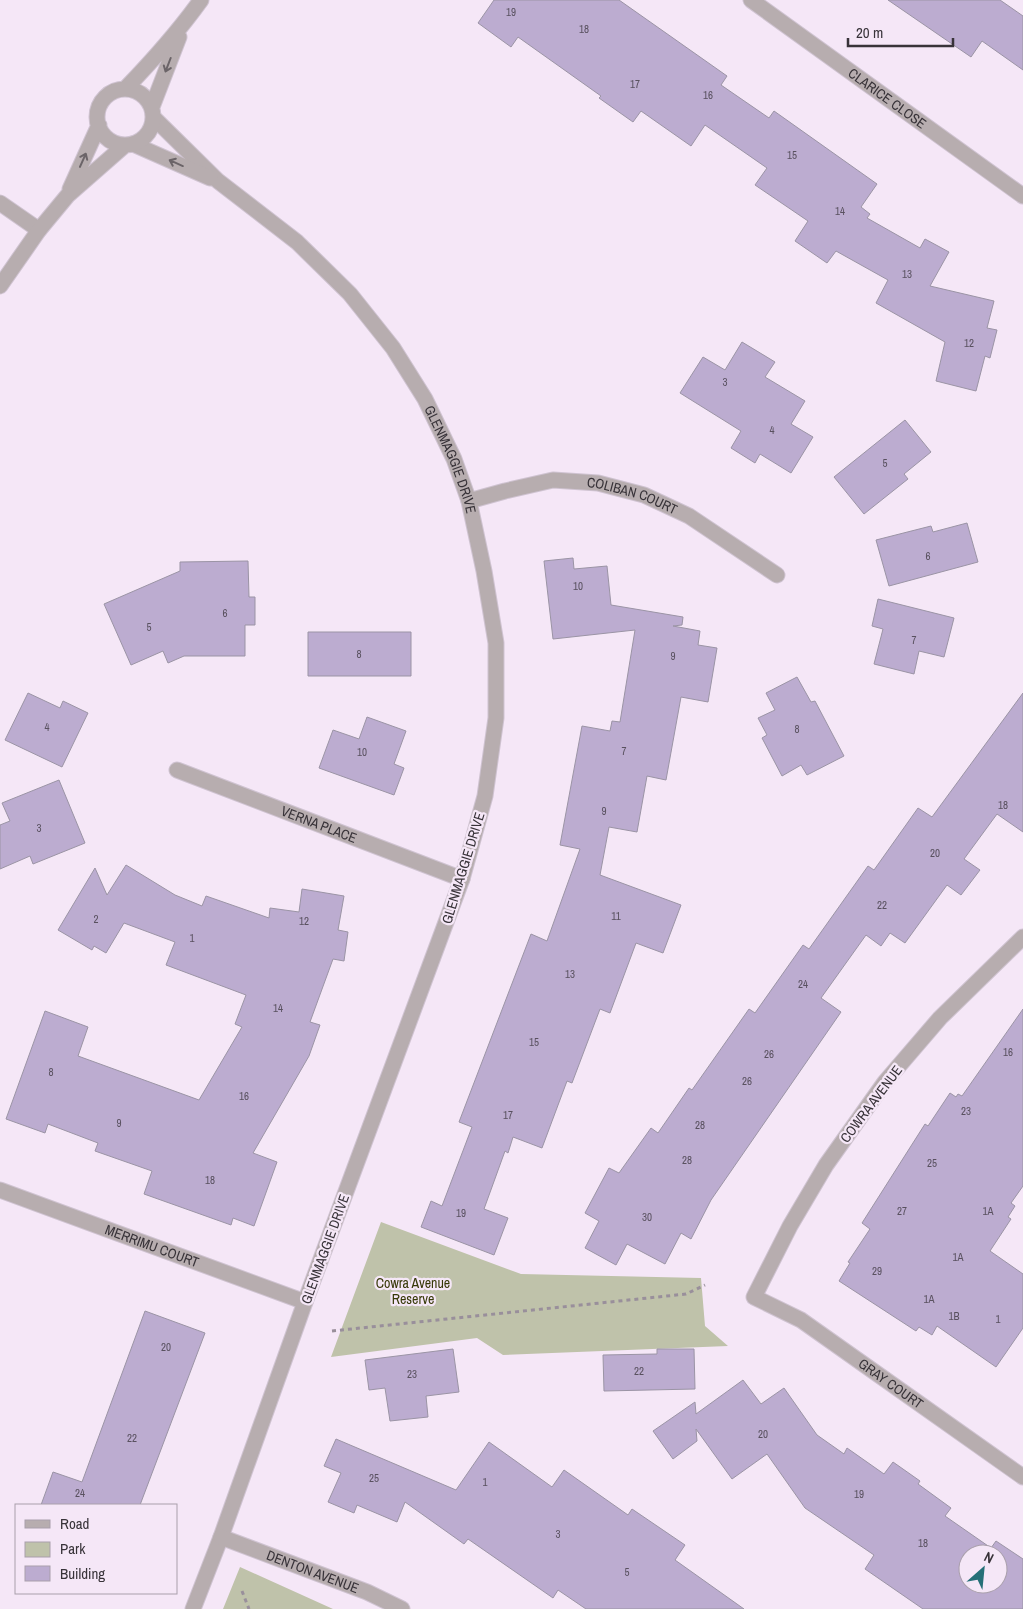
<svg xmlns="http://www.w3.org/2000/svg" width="1023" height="1609" viewBox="0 0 1023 1609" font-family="'Archivo Narrow',sans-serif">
<rect width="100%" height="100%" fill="#f5e7f7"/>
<path fill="#bfc2aa" d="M 381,1222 L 521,1274 L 701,1278 L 705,1326 L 728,1346 L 503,1355 L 477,1338 L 331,1357 Z
M 240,1567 L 333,1609 L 223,1609 Z"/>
<path fill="#bcacd0" stroke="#9b94a5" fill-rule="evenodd" d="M 494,0 L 619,0 L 727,76 L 721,85 L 769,118 L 774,111 L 877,184 L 861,207 L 870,214 L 867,218 L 920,248 L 925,239 L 949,252 L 930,286 L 994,301 L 987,328 L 997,330 L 990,358 L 985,356 L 976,391 L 936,381 L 945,342 L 876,303 L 888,280 L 836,251 L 827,263 L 795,241 L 808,221 L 755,185 L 767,168 L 705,125 L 691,146 L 641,111 L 633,122 L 599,98 L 601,96 L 518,37 L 511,47 L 478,23 Z
M 888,0 L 1000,0 L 1023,16 L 1023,70 L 982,41 L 971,57 Z
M 742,342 L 775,362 L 765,377 L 805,401 L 791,424 L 813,437 L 791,473 L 760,454 L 755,463 L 731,448 L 741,431 L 680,393 L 703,357 L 725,370 Z
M 905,420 L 931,452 L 904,474 L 908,479 L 864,514 L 834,477 Z
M 967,523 L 978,562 L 889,586 L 876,540 L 931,526 L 933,532 Z
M 573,558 L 574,569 L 607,566 L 611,605 L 683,617 L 682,625 L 673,626 L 700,631 L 698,645 L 717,648 L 708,702 L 681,697 L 666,780 L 647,776 L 637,832 L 609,827 L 600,875 L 681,905 L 663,953 L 636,943 L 610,1013 L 600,1009 L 572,1083 L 567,1081 L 542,1148 L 513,1137 L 508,1153 L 505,1151 L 484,1209 L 508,1218 L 494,1255 L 421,1227 L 431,1201 L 442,1206 L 472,1127 L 459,1122 L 531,934 L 547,941 L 580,849 L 560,845 L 582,726 L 610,731 L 612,721 L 620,722 L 635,630 L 553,639 L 544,561 Z
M 248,561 L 249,597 L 255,597 L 255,625 L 245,625 L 245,656 L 184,656 L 168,663 L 163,651 L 131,665 L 104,604 L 180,571 L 180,562 Z
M 878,599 L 954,618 L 944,657 L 919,651 L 914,674 L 874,664 L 883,629 L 872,626 Z
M 308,632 L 411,632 L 411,676 L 308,676 Z
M 797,677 L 811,702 L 815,701 L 844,756 L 807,775 L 801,765 L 782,776 L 762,738 L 767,735 L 758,718 L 775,710 L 766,693 Z
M 28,693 L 60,708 L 63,701 L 88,713 L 62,767 L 5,740 Z
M 1023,693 L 1023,832 L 997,814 L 964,859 L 980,870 L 961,895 L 947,885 L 905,943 L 890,933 L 881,946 L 866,935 L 821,998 L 841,1012 L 711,1200 L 691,1239 L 681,1233 L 665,1264 L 627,1244 L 616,1265 L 585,1248 L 599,1221 L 585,1213 L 609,1168 L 619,1173 L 651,1128 L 658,1133 L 689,1088 L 692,1090 L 749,1009 L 755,1013 L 803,945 L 809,949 L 868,866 L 874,870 L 918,808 L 932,817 Z
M 367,717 L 406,731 L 394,764 L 404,768 L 394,795 L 319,768 L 333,730 L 359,739 Z
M 59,780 L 85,843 L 33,864 L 30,856 L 0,869 L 0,825 L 10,821 L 2,803 Z
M 126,865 L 175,895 L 202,906 L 206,896 L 269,918 L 270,908 L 299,912 L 302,889 L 344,896 L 338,930 L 348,932 L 344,961 L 333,959 L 310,1022 L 320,1025 L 309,1056 L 253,1153 L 277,1162 L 254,1226 L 233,1218 L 231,1225 L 144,1194 L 152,1171 L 95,1151 L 98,1143 L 48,1124 L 45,1133 L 6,1119 L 45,1011 L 88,1027 L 78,1056 L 199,1100 L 242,1027 L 235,1024 L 246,995 L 166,965 L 175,942 L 124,923 L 106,953 L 94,946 L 92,950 L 58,930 L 95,868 L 107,895 Z
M 1023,1009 L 1023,1186 L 1011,1203 L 1015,1206 L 1008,1217 L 1011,1219 L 990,1251 L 1023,1274 L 1023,1328 L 996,1367 L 937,1326 L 932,1335 L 919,1327 L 916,1331 L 839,1281 L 850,1263 L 848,1262 L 870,1229 L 862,1223 L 925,1124 L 928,1126 L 950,1093 L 956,1097 L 958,1094 L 962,1096 Z
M 145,1311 L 205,1333 L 140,1505 L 41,1505 L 53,1472 L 82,1482 Z
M 453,1349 L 459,1392 L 426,1396 L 428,1417 L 390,1421 L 385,1388 L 369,1390 L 365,1360 Z
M 657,1349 L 694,1349 L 695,1389 L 604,1391 L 603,1355 L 657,1354 Z
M 743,1380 L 761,1404 L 784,1388 L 817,1435 L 844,1454 L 847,1448 L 884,1474 L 893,1462 L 920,1481 L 918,1484 L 951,1508 L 945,1516 L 991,1548 L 996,1541 L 1023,1559 L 1023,1609 L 923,1609 L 865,1569 L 874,1555 L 805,1508 L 767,1454 L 732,1479 L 696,1429 L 697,1441 L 673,1459 L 653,1431 L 695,1402 L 696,1414 ZM 968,1554 L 998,1554 L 998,1584 L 968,1584 Z
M 336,1439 L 456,1490 L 489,1442 L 552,1487 L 564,1470 L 628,1515 L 632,1509 L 685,1545 L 675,1560 L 744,1609 L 586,1609 L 558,1590 L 553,1598 L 468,1539 L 464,1544 L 405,1502 L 397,1522 L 357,1505 L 354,1513 L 328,1502 L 341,1473 L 324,1466 Z"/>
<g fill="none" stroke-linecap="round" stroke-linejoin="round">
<g stroke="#cfc3d1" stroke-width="17">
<g id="minor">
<path id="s1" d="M 751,0 L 1023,196"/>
<path id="s2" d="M 154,118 L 218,181 L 297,242 L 350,294 L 393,348 L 425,399 L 454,459 L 469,501 L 484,571 L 496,643 L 496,718 L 485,796 L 462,879 L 305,1302 L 221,1537 L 193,1609"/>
<path d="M 133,144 L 210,178"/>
<path d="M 0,203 L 39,230"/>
<path id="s3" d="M 469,501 L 505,491 L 553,480 L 598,483 L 644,495 L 689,516 L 777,575"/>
<path id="s4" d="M 177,770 L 462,879"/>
<path id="s5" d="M 1023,937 L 940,1018 L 885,1082 L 826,1165 L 790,1226 L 754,1297 L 801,1320 L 1023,1477"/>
<path id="s6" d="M 0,1190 L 305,1302"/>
<path id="s7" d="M 221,1537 L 367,1592 L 402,1609"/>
</g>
</g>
<g stroke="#cfc3d1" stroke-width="17">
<path id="tertiary" d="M 126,88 C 153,60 178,32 201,0
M97 117a28 28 0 1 1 56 0a28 28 0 1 1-56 0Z
M 152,107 L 179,37
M 70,189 L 99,125
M 0,286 L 39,230 L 68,195 L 125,145"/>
</g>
<path stroke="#998f9b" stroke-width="3" stroke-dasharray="4 4" stroke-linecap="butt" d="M 332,1331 L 686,1294 L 705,1285
M 242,1591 L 249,1609"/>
<use href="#minor" stroke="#b7adaf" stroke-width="15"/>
<use href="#tertiary" stroke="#b7adaf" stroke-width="15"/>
</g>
<defs><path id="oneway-shaft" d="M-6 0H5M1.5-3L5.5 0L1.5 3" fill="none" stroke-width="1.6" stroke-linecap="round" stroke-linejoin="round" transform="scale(1.25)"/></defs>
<g stroke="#6b6468">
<use href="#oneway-shaft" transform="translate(168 65) rotate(111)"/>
<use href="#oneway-shaft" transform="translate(83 160) rotate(-66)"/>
<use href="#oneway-shaft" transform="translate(176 163) rotate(-156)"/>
</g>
<g text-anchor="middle" stroke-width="4.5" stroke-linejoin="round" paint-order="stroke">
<g font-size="11" fill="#59515f">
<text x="511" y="16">19</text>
<text x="584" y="33">18</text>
<text x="635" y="88">17</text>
<text x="708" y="99">16</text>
<text x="792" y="159">15</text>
<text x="840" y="215">14</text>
<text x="907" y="278">13</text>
<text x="969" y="347">12</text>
<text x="725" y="386">3</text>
<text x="772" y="434">4</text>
<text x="885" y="467">5</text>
<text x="928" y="560">6</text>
<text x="578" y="590">10</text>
<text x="225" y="617">6</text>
<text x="149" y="631">5</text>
<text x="914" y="644">7</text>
<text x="359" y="658">8</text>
<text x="673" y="660">9</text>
<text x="47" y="731">4</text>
<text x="797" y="733">8</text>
<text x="624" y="755">7</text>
<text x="362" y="756">10</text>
<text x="1003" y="809">18</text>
<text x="604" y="815">9</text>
<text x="39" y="832">3</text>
<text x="935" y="857">20</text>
<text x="882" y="909">22</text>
<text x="616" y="920">11</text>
<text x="96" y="923">2</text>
<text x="304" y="925">12</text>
<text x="192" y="942">1</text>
<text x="570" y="978">13</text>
<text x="803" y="988">24</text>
<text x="278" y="1012">14</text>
<text x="534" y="1046">15</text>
<text x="1008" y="1056">16</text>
<text x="769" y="1058">26</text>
<text x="51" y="1076">8</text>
<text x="747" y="1085">26</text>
<text x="244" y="1100">16</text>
<text x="966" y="1115">23</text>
<text x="508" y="1119">17</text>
<text x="119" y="1127">9</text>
<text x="700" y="1129">28</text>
<text x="687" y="1164">28</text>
<text x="932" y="1167">25</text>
<text x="210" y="1184">18</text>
<text x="902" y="1215">27</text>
<text x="988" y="1215">1A</text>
<text x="461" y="1217">19</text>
<text x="647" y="1221">30</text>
<text x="958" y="1261">1A</text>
<text x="877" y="1275">29</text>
<text x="929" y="1303">1A</text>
<text x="954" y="1320">1B</text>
<text x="998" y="1323">1</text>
<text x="166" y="1351">20</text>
<text x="639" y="1375">22</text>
<text x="412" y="1378">23</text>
<text x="763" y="1438">20</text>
<text x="132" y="1442">22</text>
<text x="374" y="1482">25</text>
<text x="485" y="1486">1</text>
<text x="80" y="1497">24</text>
<text x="859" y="1498">19</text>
<text x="558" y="1538">3</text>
<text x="923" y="1547">18</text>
<text x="627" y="1576">5</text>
</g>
<g font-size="14" fill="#383339" stroke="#f5e7f7">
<text dy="5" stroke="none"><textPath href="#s1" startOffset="168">CLARICE CLOSE</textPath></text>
<text dy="5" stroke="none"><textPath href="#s2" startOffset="459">GLENMAGGIE DRIVE</textPath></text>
<text dy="5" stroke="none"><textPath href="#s3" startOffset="168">COLIBAN COURT</textPath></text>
<text dy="5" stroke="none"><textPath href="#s4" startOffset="152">VERNA PLACE</textPath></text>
<text transform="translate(463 868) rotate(-73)" y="5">GLENMAGGIE DRIVE</text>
<text transform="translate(871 1104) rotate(-53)" y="5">COWRA AVENUE</text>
<text dy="5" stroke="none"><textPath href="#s6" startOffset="162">MERRIMU COURT</textPath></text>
<text transform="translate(325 1249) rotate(-70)" y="5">GLENMAGGIE DRIVE</text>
<text dy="5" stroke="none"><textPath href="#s5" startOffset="615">GRAY COURT</textPath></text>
<text dy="5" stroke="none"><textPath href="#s7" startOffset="98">DENTON AVENUE</textPath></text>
</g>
<g font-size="14" fill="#373908" stroke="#f5e7f7">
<text x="413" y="1288">Cowra Avenue<tspan x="413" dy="16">Reserve</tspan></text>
</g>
</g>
<rect x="15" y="1504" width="162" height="90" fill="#f5e7f7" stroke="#a99fab"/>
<rect x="25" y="1520" width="25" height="8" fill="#b7adaf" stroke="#a99fab"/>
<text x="60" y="1529" font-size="15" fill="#383339">Road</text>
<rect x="25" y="1542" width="25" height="15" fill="#bfc2aa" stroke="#a99fab"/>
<text x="60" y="1554" font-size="15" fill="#383339">Park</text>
<rect x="25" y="1566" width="25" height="15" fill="#bcacd0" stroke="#a99fab"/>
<text x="60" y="1579" font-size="15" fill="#383339">Building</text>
<g transform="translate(983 1569) rotate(27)"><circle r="24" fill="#f5e7f7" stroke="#a99fab"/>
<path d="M0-4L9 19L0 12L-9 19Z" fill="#256f77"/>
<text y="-8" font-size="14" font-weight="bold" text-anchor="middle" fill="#383339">N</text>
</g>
<path d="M848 38v8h105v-8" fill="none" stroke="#383339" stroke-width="2.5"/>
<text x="856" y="38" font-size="15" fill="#383339" stroke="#f5e7f7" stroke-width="4" paint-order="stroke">20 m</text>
</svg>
